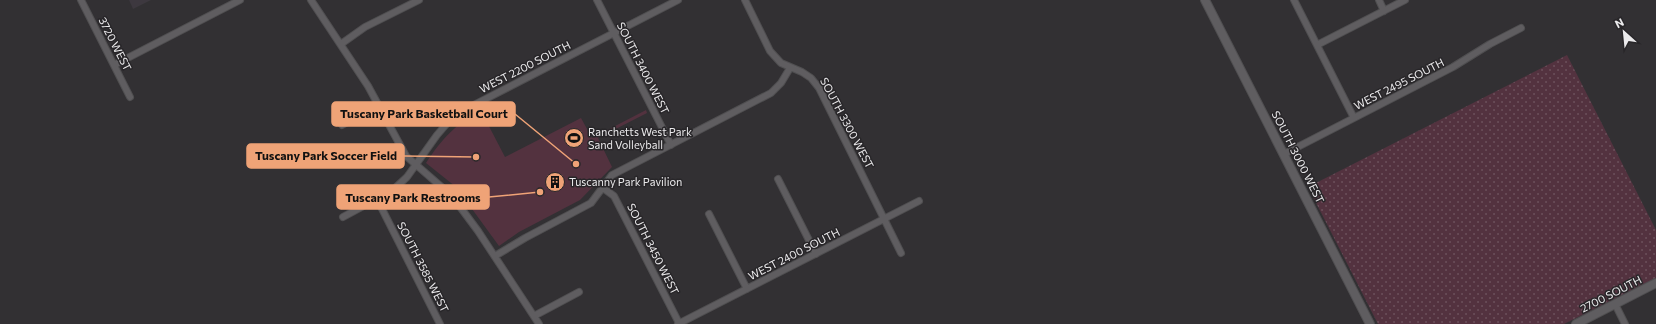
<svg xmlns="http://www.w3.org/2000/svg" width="1656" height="324" viewBox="0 0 1656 324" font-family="Commissioner,sans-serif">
<defs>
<pattern id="grass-dots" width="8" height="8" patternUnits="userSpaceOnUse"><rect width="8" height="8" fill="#53323f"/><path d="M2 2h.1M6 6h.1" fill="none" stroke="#6c505b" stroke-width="1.8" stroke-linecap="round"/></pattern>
</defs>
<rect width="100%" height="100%" fill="#323033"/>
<path fill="#3d383f" d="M 129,0 L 151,0 L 133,9 Z"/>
<path fill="url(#grass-dots)" d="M 1567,55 L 1656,230 L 1656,278 L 1564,324 L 1378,324 L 1308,187 Z"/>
<path fill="#53323f" d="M 480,109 L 505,157 L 581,118 L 592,138 L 646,110 L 647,113 L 598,138 L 612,167 L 580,200 L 519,232 L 499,246 L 456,187 L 426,163 C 443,137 455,126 480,109 Z"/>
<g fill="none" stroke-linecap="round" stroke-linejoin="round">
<g stroke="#504f51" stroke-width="8">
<path id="minor" d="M 81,0 L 130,97
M 311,0 L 368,86 L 406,156 L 452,196 L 478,231 L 539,324
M 597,0 L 671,145
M 745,0 L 770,51 L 781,63 L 802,72 L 811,78 L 819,88 L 901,253
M 1294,0 L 1354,118
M 1379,0 L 1384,11
M 341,44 L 365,27 L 419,0
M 1317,45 L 1405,0
M 114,65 L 240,0
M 342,125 L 379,106
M 1284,154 L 1453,67 L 1490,44 L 1521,28
M 778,179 L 816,254
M 603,188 L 614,196 L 679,323
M 377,199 L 440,324
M 709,214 L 747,289
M 343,217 L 393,190 L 407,177 L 437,135 L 450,120 L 468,108 L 678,0
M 495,256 L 525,238 L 591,203 L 612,175 L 771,93 L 781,83 L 790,68
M 1615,304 L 1625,324
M 534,316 L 579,292
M 678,324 L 919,201"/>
</g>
<g stroke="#504f51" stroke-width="10">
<path id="tertiary" d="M 1205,0 L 1370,324
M 1576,324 L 1656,283"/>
</g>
<use href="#minor" stroke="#5f5d60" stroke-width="6"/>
<use href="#tertiary" stroke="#5f5d60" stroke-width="8"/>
</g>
<defs>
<g id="stadium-disc" transform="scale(1)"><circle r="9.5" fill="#efa377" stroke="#282629"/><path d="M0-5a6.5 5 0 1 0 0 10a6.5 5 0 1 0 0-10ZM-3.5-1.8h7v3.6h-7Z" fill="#111"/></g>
<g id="building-disc" transform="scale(1)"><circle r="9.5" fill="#efa377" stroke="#282629"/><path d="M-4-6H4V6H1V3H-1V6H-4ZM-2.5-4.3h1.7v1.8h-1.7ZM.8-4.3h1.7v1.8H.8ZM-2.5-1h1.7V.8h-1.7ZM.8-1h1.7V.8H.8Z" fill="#111"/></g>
</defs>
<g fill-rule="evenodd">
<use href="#stadium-disc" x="574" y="138"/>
<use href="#building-disc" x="555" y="182"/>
</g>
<g text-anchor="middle" stroke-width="3" stroke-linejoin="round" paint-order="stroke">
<g font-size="11" fill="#ebeaec" stroke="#282629">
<text transform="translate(115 44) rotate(63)" y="4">3720 WEST</text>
<text transform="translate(525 67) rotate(-27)" y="4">WEST 2200 SOUTH</text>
<text transform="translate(643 68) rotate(63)" y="4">SOUTH 3400 WEST</text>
<text transform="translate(1399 84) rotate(-27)" y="4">WEST 2495 SOUTH</text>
<text transform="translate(847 123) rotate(62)" y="4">SOUTH 3300 WEST</text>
<text transform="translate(1298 157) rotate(63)" y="4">SOUTH 3000 WEST</text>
<text transform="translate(653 249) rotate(63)" y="4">SOUTH 3450 WEST</text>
<text transform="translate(794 254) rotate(-27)" y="4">WEST 2400 SOUTH</text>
<text transform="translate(423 267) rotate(63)" y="4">SOUTH 3585 WEST</text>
<text transform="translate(1611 294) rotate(-27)" y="4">2700 SOUTH</text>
</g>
<g font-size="11" fill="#ebeaec" stroke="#282629" text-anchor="start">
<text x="588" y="136">Ranchetts West Park<tspan x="588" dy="13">Sand Volleyball</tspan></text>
<text x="569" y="186">Tuscanny Park Pavilion</text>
</g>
</g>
<path fill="none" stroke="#efa377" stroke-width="1.5" d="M576 164L515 114M476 157L404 156M540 192L489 197"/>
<g fill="#efa377" stroke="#282629" stroke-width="1.5">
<circle cx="576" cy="164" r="4"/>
<circle cx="476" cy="157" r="4"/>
<circle cx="540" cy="192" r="4"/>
</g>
<g fill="#efa377" stroke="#efa377" stroke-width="1.5">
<rect x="332" y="102" width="183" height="24" rx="4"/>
<rect x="247" y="144" width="157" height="24" rx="4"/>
<rect x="337" y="185" width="152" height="24" rx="4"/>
</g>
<g font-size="12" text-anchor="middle" font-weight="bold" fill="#111">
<text x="424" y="118">Tuscany Park Basketball Court</text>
<text x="326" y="160">Tuscany Park Soccer Field</text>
<text x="413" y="202">Tuscany Park Restrooms</text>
</g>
<g transform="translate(1624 32) rotate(333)" stroke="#282629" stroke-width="3" paint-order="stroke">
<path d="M0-3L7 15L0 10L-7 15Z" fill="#ebeaec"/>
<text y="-6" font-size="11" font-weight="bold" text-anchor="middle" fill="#ebeaec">N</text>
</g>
</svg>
